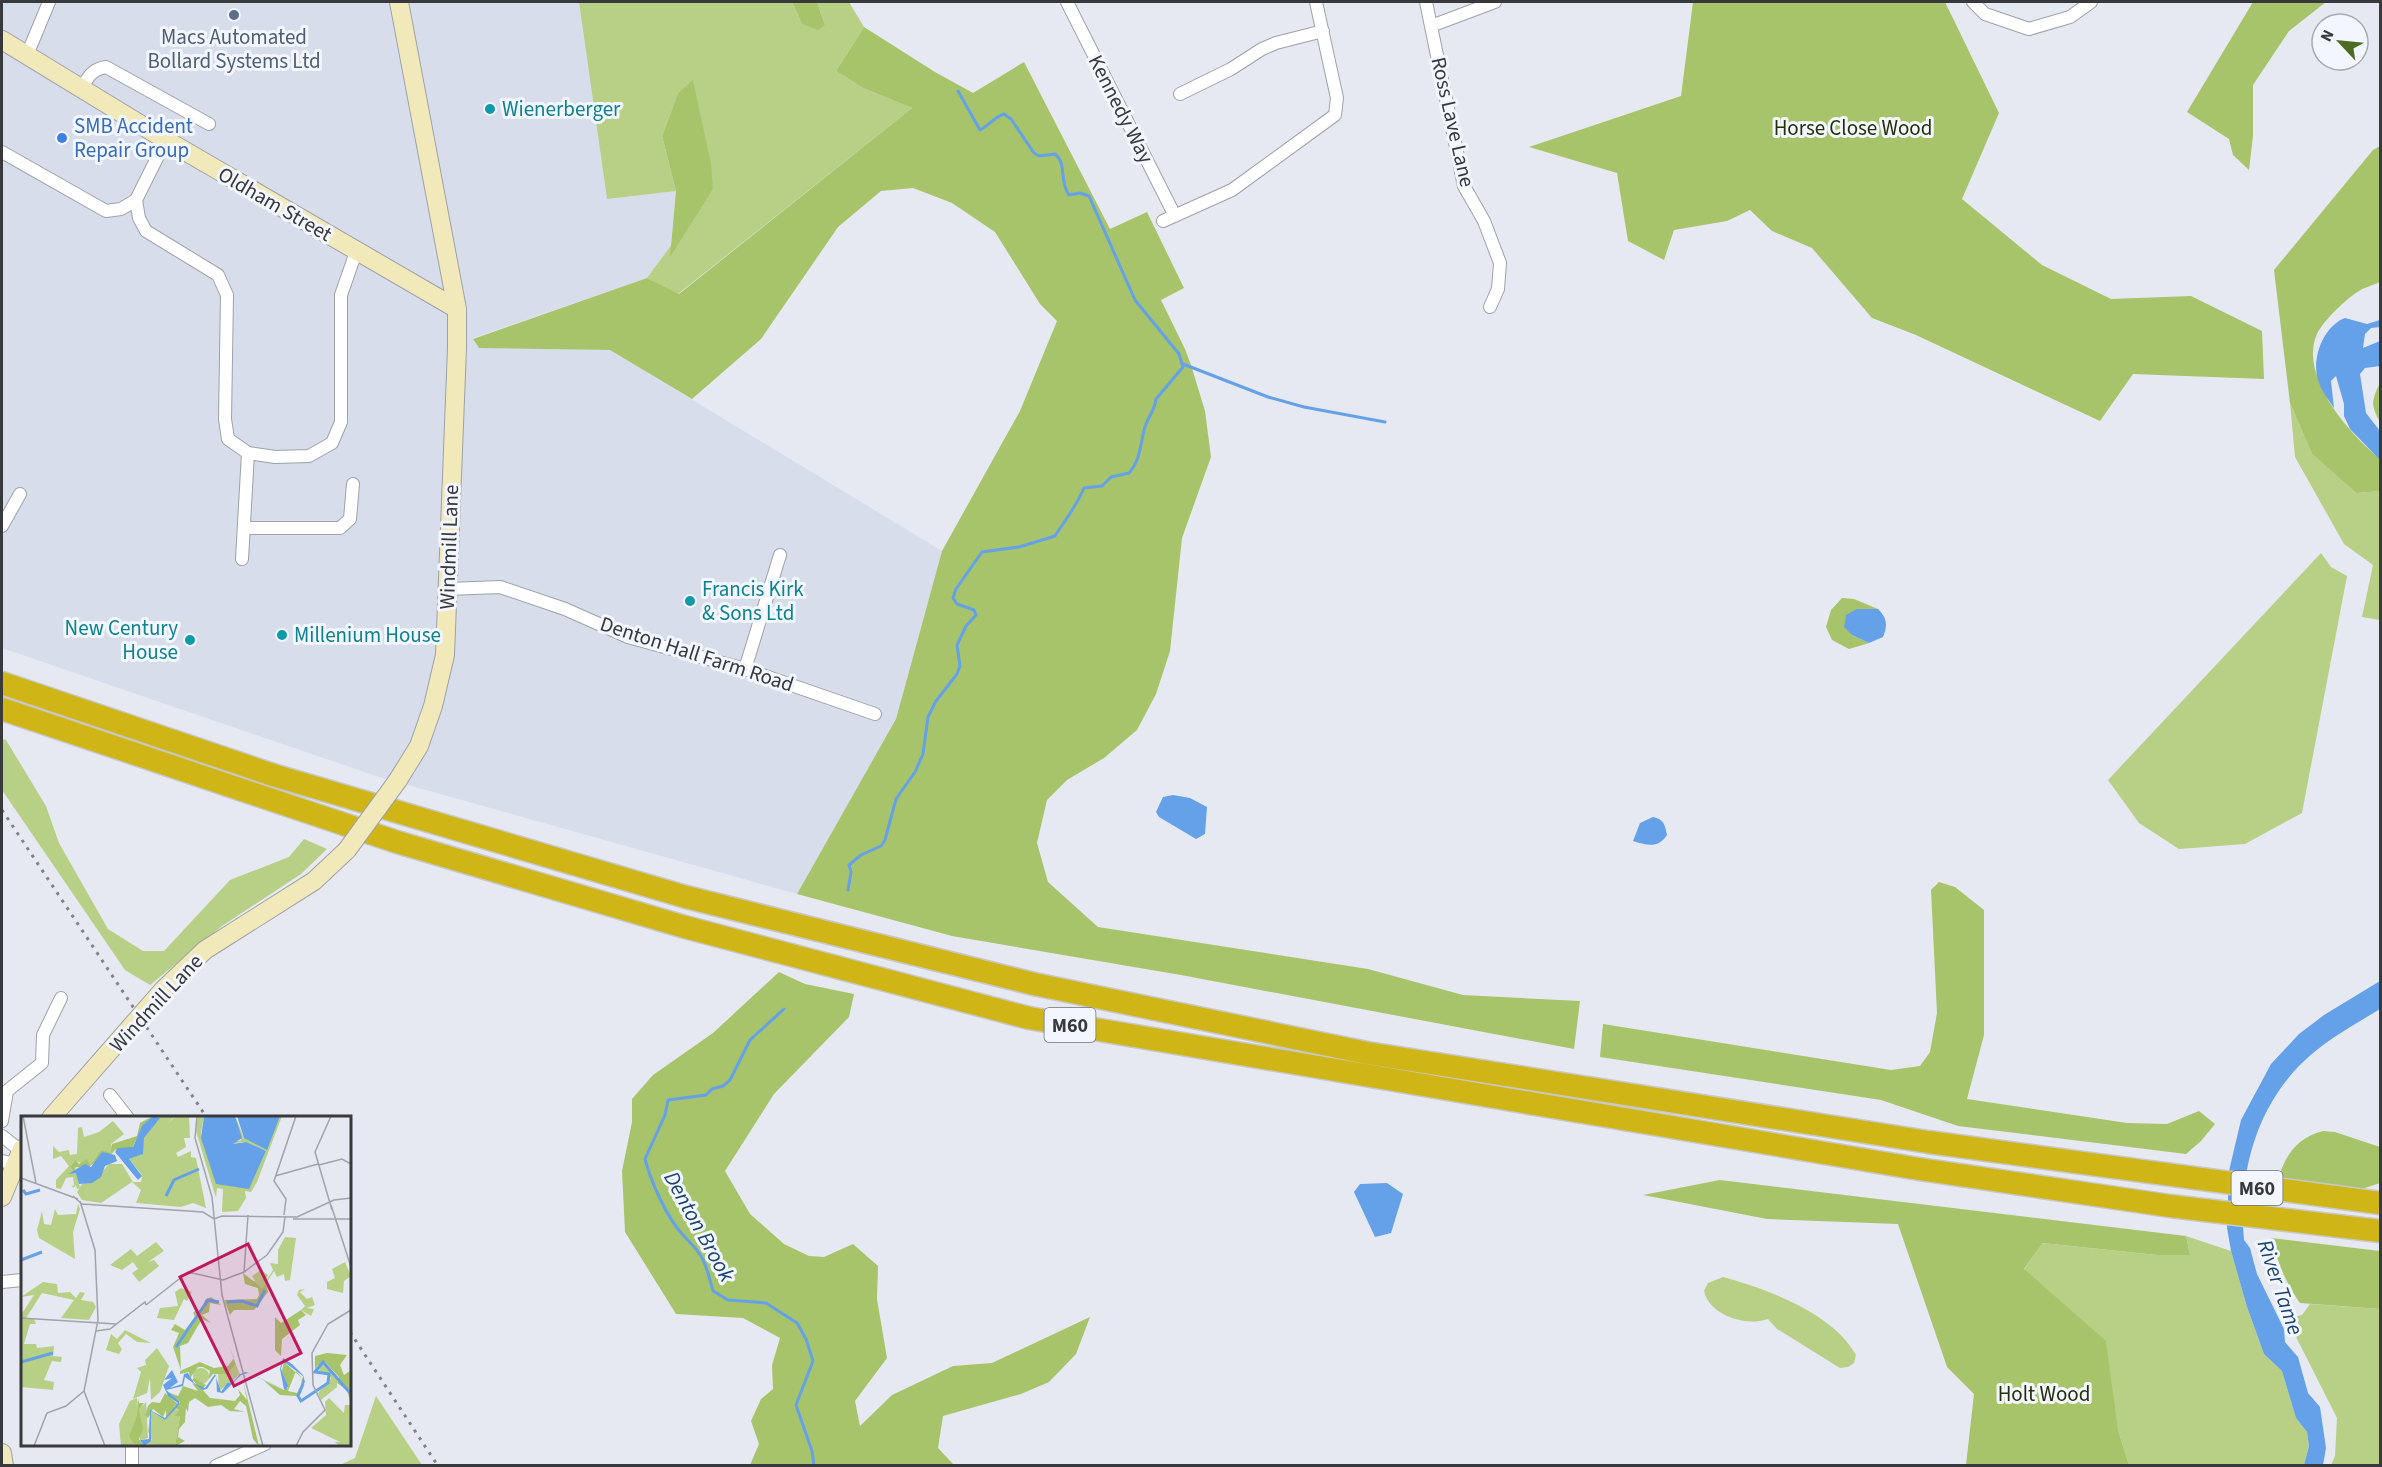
<svg xmlns="http://www.w3.org/2000/svg" width="2382" height="1467" viewBox="0 0 2382 1467" font-family="'Source Sans 3',sans-serif">
<rect width="100%" height="100%" fill="#e6e9f1"/>
<path fill="#d7ddea" d="M 2,2 L 579,2 L 607,199 L 676,191 L 670,257 L 647,278 L 473,338 L 478,348 L 610,350 L 942,551 L 896,719 L 797,894 L 376,776 L 2,648 Z"/>
<path fill="#b7d086" d="M 579,2 L 792,2 L 802,24 L 825,25 L 817,2 L 849,2 L 864,27 L 836,71 L 863,88 L 912,108 L 678,294 L 647,278 L 713,189 L 693,81 L 678,93 L 662,136 L 676,191 L 607,199 Z
M 2290,403 L 2312,454 L 2356,493 L 2380,491 L 2380,620 L 2362,617 L 2373,565 L 2344,544 L 2295,457 Z
M 2321,553 L 2331,567 L 2347,576 L 2302,813 L 2245,844 L 2179,849 L 2139,823 L 2108,780 Z
M 2,739 L 6,740 L 46,806 L 59,843 L 108,929 L 143,951 L 164,951 L 230,880 L 289,857 L 304,839 L 327,849 L 301,874 L 222,926 L 150,985 L 125,970 L 2,790 Z
M 2186,1236 L 2231,1251 L 2247,1307 L 2264,1354 L 2282,1371 L 2296,1418 L 2307,1432 L 2309,1446 L 2304,1465 L 2129,1465 L 2118,1430 L 2024,1270 L 2041,1243 L 2157,1255 L 2190,1255 Z
M 1723,1277 C 1767,1289 1833,1313 1856,1355 L 1854,1363 L 1848,1367 L 1840,1368 L 1777,1329 L 1768,1319 C 1746,1327 1709,1315 1704,1291 L 1708,1283 Z
M 2310,1304 L 2380,1309 L 2380,1465 L 2331,1465 L 2335,1456 L 2337,1418 L 2287,1319 L 2302,1315 Z
M 376,1396 L 422,1465 L 340,1465 L 355,1458 Z"/>
<path fill="#a7c46a" d="M 792,2 L 817,2 L 825,25 L 818,30 L 802,24 Z
M 1693,2 L 1945,2 L 1999,113 L 1962,199 L 2042,265 L 2111,299 L 2191,296 L 2262,331 L 2264,379 L 2133,374 L 2100,421 L 1916,335 L 1872,318 L 1812,248 L 1772,231 L 1750,210 L 1727,221 L 1674,230 L 1664,260 L 1628,241 L 1617,173 L 1529,147 L 1681,96 Z
M 2253,2 L 2326,2 L 2289,31 L 2253,85 L 2253,136 L 2249,170 L 2233,155 L 2229,139 L 2187,112 Z
M 864,27 L 935,72 L 973,93 L 1024,62 L 1110,229 L 1147,212 L 1184,288 L 1161,300 L 1185,349 L 1191,365 L 1205,411 L 1211,457 L 1182,538 L 1170,651 L 1156,694 L 1137,730 L 1104,758 L 1067,780 L 1047,800 L 1037,843 L 1048,882 L 1098,927 L 1368,969 L 1463,995 L 1580,1001 L 1574,1049 L 1181,975 L 952,936 L 797,894 L 896,719 L 942,551 L 1020,411 L 1057,321 L 1040,304 L 995,232 L 952,203 L 913,188 L 881,191 L 838,227 L 761,339 L 692,399 L 610,350 L 479,348 L 473,339 L 647,278 L 679,294 L 912,108 L 863,88 L 836,71 Z
M 693,80 L 711,164 L 713,189 L 670,257 L 676,191 L 662,136 L 678,93 Z
M 2380,146 L 2380,282 C 2374,285 2365,287 2359,291 C 2347,298 2323,321 2317,334 C 2298,376 2350,435 2380,459 L 2380,491 L 2356,493 L 2312,454 L 2290,403 L 2274,270 L 2373,150 Z
M 2380,382 L 2380,422 C 2370,404 2372,401 2380,382 Z
M 1842,598 L 1854,599 L 1878,609 L 1857,609 L 1852,635 L 1869,643 L 1849,649 L 1832,640 L 1826,627 L 1831,610 Z
M 1939,882 L 1955,887 L 1984,910 L 1984,1035 L 1967,1099 L 2127,1123 L 2167,1124 L 2199,1111 L 2215,1124 L 2201,1141 L 2186,1154 L 1958,1126 L 1881,1100 L 1600,1057 L 1603,1024 L 1891,1070 L 1920,1066 L 1930,1052 L 1937,1013 L 1931,890 Z
M 779,972 L 805,984 L 854,994 L 849,1017 L 774,1094 L 725,1171 L 750,1214 L 784,1244 L 809,1256 L 824,1257 L 853,1244 L 878,1266 L 877,1299 L 887,1358 L 855,1401 L 860,1426 L 892,1395 L 953,1366 L 992,1363 L 1090,1317 L 1076,1354 L 1049,1382 L 1021,1394 L 943,1416 L 938,1448 L 954,1465 L 750,1465 L 759,1444 L 751,1421 L 761,1399 L 773,1389 L 772,1365 L 780,1338 L 743,1318 L 676,1314 L 625,1232 L 622,1171 L 632,1122 L 632,1099 L 653,1075 L 713,1033 Z
M 2323,1131 L 2335,1132 L 2380,1147 L 2380,1183 L 2359,1190 L 2278,1179 C 2286,1154 2297,1138 2323,1131 Z
M 1720,1180 L 2186,1236 L 2190,1255 L 2157,1255 L 2042,1243 L 2024,1269 L 2106,1341 L 2118,1430 L 2129,1465 L 1966,1465 L 1974,1394 L 1947,1367 L 1898,1224 L 1767,1219 L 1643,1195 Z
M 2271,1238 L 2380,1251 L 2380,1309 L 2300,1303 C 2285,1282 2278,1262 2271,1238 Z"/>
<path fill="#64a1e8" d="M 2345,318 L 2367,324 L 2380,320 L 2380,327 L 2371,328 L 2365,334 L 2363,348 L 2380,341 L 2380,366 L 2365,368 L 2360,374 L 2366,413 L 2380,431 L 2380,460 L 2350,429 L 2344,416 L 2344,404 L 2336,376 L 2331,381 L 2334,408 C 2329,400 2322,392 2319,383 C 2310,361 2323,326 2345,318 Z
M 1857,609 L 1878,609 C 1887,618 1888,625 1883,637 L 1869,643 L 1852,635 L 1844,627 L 1846,615 Z
M 1173,795 L 1190,798 L 1207,807 L 1205,834 L 1196,839 L 1159,817 L 1156,812 L 1163,797 Z
M 1653,817 C 1664,819 1665,825 1667,835 C 1658,849 1646,845 1633,841 L 1640,823 Z
M 2380,981 L 2380,1009 C 2354,1025 2324,1041 2302,1063 C 2255,1109 2238,1176 2244,1240 L 2250,1248 L 2257,1274 L 2284,1329 L 2285,1342 L 2298,1357 L 2308,1393 L 2320,1407 L 2326,1448 L 2323,1465 L 2304,1465 L 2309,1446 L 2307,1432 L 2296,1418 L 2282,1371 L 2264,1354 L 2247,1307 L 2231,1251 L 2227,1228 L 2229,1171 L 2241,1120 L 2271,1064 L 2299,1034 L 2324,1015 Z
M 1387,1183 L 1403,1194 L 1391,1233 L 1375,1237 L 1354,1192 L 1360,1184 Z"/>
<g fill="none" stroke-linecap="round" stroke-linejoin="round">
<path stroke="#64a1e8" stroke-width="3" d="M 1183,364 L 1268,397 L 1304,407 L 1385,422
M 848,890 L 851,872 L 849,865 L 861,855 L 881,846 L 885,840 L 896,799 L 915,772 L 923,754 L 928,717 L 936,701 L 957,674 L 960,666 L 957,645 L 966,626 L 976,615 L 974,610 L 957,604 L 953,598 L 956,589 L 982,552 L 1019,547 L 1055,536 C 1066,518 1075,509 1084,488 L 1102,486 L 1111,477 L 1129,473 C 1141,460 1140,443 1145,427 C 1148,417 1155,410 1156,399 L 1183,367 L 1179,354 L 1135,300 L 1089,196 L 1080,193 L 1069,195 C 1059,182 1067,163 1055,154 L 1039,156 L 1034,153 L 1011,119 L 1004,114 C 994,117 990,125 980,130 L 958,91
M 784,1009 L 750,1040 L 730,1080 L 723,1086 L 712,1089 L 706,1095 L 668,1100 L 665,1115 L 645,1159 C 651,1182 667,1218 683,1235 C 690,1243 698,1249 703,1260 C 708,1270 710,1281 713,1291 L 728,1300 L 766,1303 L 797,1323 L 806,1339 L 813,1361 L 796,1405 L 812,1451 L 814,1466"/>
<g stroke="#9ea1a8" stroke-width="14">
<path id="street" d="M 1067,2 L 1175,216
M 1426,2 L 1464,186 L 1484,221 L 1500,263 L 1498,289 L 1490,307
M 1973,2 L 1985,14 L 2029,29 L 2070,17 L 2091,2
M 1431,26 L 1495,2
M 27,55 L 49,2
M 81,89 C 88,77 92,69 106,67 L 209,124
M 1180,94 L 1231,69 L 1262,49 L 1276,43 L 1323,31
M 2,152 L 106,211 L 121,209 L 136,200 L 166,140
M 136,200 L 139,218 L 146,231 L 218,275 L 227,295 L 225,419 L 228,439 L 248,453 L 275,457 L 309,456 L 332,443 L 341,422 L 341,295 L 356,252
M 1163,221 L 1232,190 L 1335,115 L 1337,98 L 1316,2
M 2,526 L 20,494
M 244,528 L 340,528 L 350,519 L 353,484
M 242,559 L 248,453
M 448,589 L 500,587 L 565,609 L 628,637 L 745,669 L 875,714
M 745,669 L 780,555
M 110,1095 L 128,1118
M 2,1121 L 7,1091 L 42,1063 L 43,1035 L 61,998
M 2,1136 L 21,1151
M 2,1161 L 15,1164
M 2,1282 L 22,1280
M 132,1466 L 132,1444
M 216,1466 L 265,1444"/>
</g>
<g stroke="#9ea1a8" stroke-width="20">
<path id="secondary" d="M 2,40 L 166,140 L 457,309
M 398,780 L 419,746 L 433,706 L 445,655 L 457,348 L 457,309 L 399,2
M 51,1118 L 163,990 L 205,950 L 314,881 L 347,850
M 2,1197 L 22,1149
M 2,1453 L 4,1466"/>
</g>
<g stroke="#c7c8c8" stroke-width="25">
<path id="highway" d="M 2,683 L 273,775 L 686,897 L 1034,984 L 1367,1053 L 1928,1142 L 2380,1203
M 2,709 L 397,842 L 685,927 L 1029,1018 L 1919,1169 L 2170,1206 L 2380,1231"/>
</g>
<use href="#street" stroke="#fff" stroke-width="12"/>
<use href="#secondary" stroke="#f1e9b9" stroke-width="18"/>
<use href="#highway" stroke="#d0b516" stroke-width="22"/>
<path stroke="#818388" stroke-width="3" stroke-dasharray="3 6" stroke-linecap="butt" d="M 2,810 L 207,1118
M 350,1332 L 438,1466"/>
<g stroke="#9ea1a8" stroke-width="20" stroke-linecap="butt">
<path id="secondary-bridge" d="M 347,850 L 398,780"/>
</g>
<use href="#secondary-bridge" stroke="#f1e9b9" stroke-width="18"/>
</g>
<circle fill="#5c6f8a" stroke="#f3f6fe" stroke-width="2" cx="234" cy="15" r="6"/>
<g fill="#0f9aa8" stroke="#f3f6fe" stroke-width="2">
<circle cx="490" cy="109" r="6"/>
<circle cx="690" cy="601" r="6"/>
<circle cx="282" cy="635" r="6"/>
<circle cx="190" cy="640" r="6"/>
</g>
<circle fill="#3f7fe0" stroke="#f3f6fe" stroke-width="2" cx="62" cy="138" r="6"/>
<g text-anchor="middle" stroke-width="6" stroke-linejoin="round" paint-order="stroke">
<g fill="#f3f6fe" stroke="#707276" stroke-width="1.5">
<rect x="1044.5" y="1008" width="51" height="34" rx="4.5"/>
<rect x="2231.5" y="1171" width="51" height="34" rx="4.5"/>
</g>
<g font-size="20" font-weight="bold" fill="#38393c">
<text x="1070" y="1032">M60</text>
<text x="2257" y="1195">M60</text>
</g>
<g font-size="21" fill="#4e5e75" stroke="#f3f6fe">
<text x="234" y="44">Macs Automated<tspan x="234" dy="24">Bollard Systems Ltd</tspan></text>
</g>
<g font-size="21" fill="#0d838f" stroke="#f3f6fe" text-anchor="start">
<text x="502" y="116">Wienerberger</text>
<text x="702" y="596">Francis Kirk<tspan x="702" dy="24">&amp; Sons Ltd</tspan></text>
<text x="178" y="635" text-anchor="end">New Century<tspan x="178" dy="24">House</tspan></text>
<text x="294" y="642">Millenium House</text>
</g>
<g font-size="21" fill="#38393c" stroke="#f3f6fe">
<text transform="translate(1121 109) rotate(63)" y="7">Kennedy Way</text>
<text transform="translate(1453 122) rotate(77)" y="7">Ross Lave Lane</text>
<text transform="translate(275 204) rotate(30)" y="7">Oldham Street</text>
<text transform="translate(449 547) rotate(-88)" y="7">Windmill Lane</text>
<text transform="translate(697 654) rotate(18)" y="7">Denton Hall Farm Road</text>
<text transform="translate(156 1003) rotate(-47)" y="7">Windmill Lane</text>
</g>
<g font-size="21" fill="#366cbe" stroke="#f3f6fe" text-anchor="start">
<text x="74" y="133">SMB Accident<tspan x="74" dy="24">Repair Group</tspan></text>
</g>
<g font-size="21" fill="#253009" stroke="#f3f6fe">
<text x="1853" y="135">Horse Close Wood</text>
<text x="2044" y="1401">Holt Wood</text>
</g>
<g font-size="22" font-style="italic" fill="#184270" stroke="#f3f6fe">
<text transform="translate(700 1226) rotate(61)" y="8">Denton Brook</text>
<text transform="translate(2281 1287) rotate(71)" y="8">River Tame</text>
</g>
</g>
<g transform="translate(21 1116)">
<rect width="330" height="330" fill="#e6e9f1"/>
<path d="M 139,0 L 154,0 L 146,8 L 155,0 L 168,0 L 169,22 L 163,22 L 165,31 L 155,37 L 157,41 L 170,35 L 170,41 L 175,42 L 185,92 L 172,87 L 160,91 L 115,87 L 120,74 L 111,66 L 80,87 L 61,84 L 56,76 L 61,68 L 76,62 L 88,48 L 101,48 L 112,66 L 120,66 L 121,59 L 108,43 L 120,38 L 123,22 ZM 177,0 L 183,0 L 180,17 L 185,36 L 220,24 L 214,0 L 223,22 L 261,0 L 236,66 L 230,76 L 224,75 L 225,82 L 217,95 L 201,96 L 202,73 L 196,72 L 195,82 L 175,15 ZM 222,26 L 245,35 L 228,72 L 212,28 ZM 92,5 L 103,18 L 90,28 L 92,35 L 88,38 L 80,34 L 69,49 L 53,45 L 49,51 L 55,55 L 59,72 L 56,73 L 55,69 L 53,72 L 50,69 L 53,70 L 52,61 L 45,62 L 40,73 L 45,74 L 35,72 L 35,64 L 48,50 L 40,40 L 32,43 L 32,30 L 38,36 L 48,34 L 49,39 L 56,38 L 57,12 L 61,11 L 63,21 L 78,16 ZM 57,88 L 59,93 L 52,116 L 54,143 L 18,122 L 16,114 L 21,95 L 23,108 L 30,109 L 34,93 L 37,99 L 55,98 ZM 264,121 L 275,122 L 269,164 L 264,165 L 263,158 L 256,161 L 253,155 L 242,172 L 228,165 L 234,165 L 231,160 L 240,154 L 247,159 L 244,166 L 252,154 L 249,147 L 257,148 L 257,134 ZM 135,126 L 143,135 L 127,146 L 133,144 L 138,150 L 118,166 L 111,157 L 117,153 L 112,146 L 101,154 L 89,149 L 110,133 L 116,140 ZM 324,146 L 330,160 L 323,165 L 322,177 L 306,173 L 306,166 L 314,162 L 311,153 ZM 22,166 L 36,168 L 37,177 L 49,176 L 55,182 L 59,176 L 64,177 L 60,184 L 72,186 L 75,191 L 68,204 L 40,202 L 53,184 L 21,177 L 5,202 L 13,203 L 15,208 L 9,208 L 3,228 L 15,228 L 16,232 L 33,230 L 32,240 L 41,241 L 40,246 L 31,245 L 23,264 L 33,266 L 32,274 L 0,271 L 0,199 L 13,179 L 0,181 ZM 160,172 L 171,176 L 166,185 L 163,183 L 153,204 L 136,202 L 139,192 L 157,190 L 154,176 ZM 284,173 L 279,176 L 286,183 L 291,181 L 294,189 L 286,192 L 293,193 L 290,200 L 280,194 L 284,190 L 276,179 L 278,174 ZM 104,214 L 130,227 L 116,226 L 105,218 L 97,227 L 101,233 L 98,238 L 85,234 L 90,218 L 96,223 ZM 136,232 L 148,250 L 139,276 L 130,284 L 129,262 L 126,277 L 112,283 L 120,256 L 116,252 L 125,249 L 124,244 ZM 302,246 L 316,261 L 316,271 L 300,284 L 297,277 L 310,262 L 306,257 L 296,258 ZM 214,249 L 219,258 L 198,275 L 197,258 L 207,258 ZM172 260a8 8 0 1 1 16 0a8 8 0 1 1-16 0ZM 116,282 L 117,300 L 109,320 L 119,330 L 100,330 L 98,308 L 109,285 ZM 308,282 L 323,297 L 324,289 L 330,289 L 330,330 L 318,330 L 314,326 L 319,326 L 290,312 L 305,299 L 304,286 ZM 125,286 L 127,322 L 119,324 L 118,294 ZM 152,292 L 158,294 L 159,300 L 154,330 L 123,328 L 131,324 L 127,315 L 130,295 L 144,304 Z" fill="#b7d086" fill-rule="evenodd"/>
<path d="M 132,0 L 122,10 L 111,32 L 94,34 L 88,41 L 81,36 L 79,43 L 66,52 L 55,51 L 53,55 L 49,51 L 54,44 L 58,48 L 66,43 L 69,49 L 80,34 L 90,37 L 91,28 L 116,20 L 119,7 ZM 222,157 L 241,172 L 245,168 L 247,176 L 233,194 L 213,194 L 209,199 L 203,184 L 236,183 L 238,179 L 237,172 L 224,168 ZM 190,181 L 200,189 L 189,187 L 188,196 L 181,199 L 190,207 L 181,203 L 167,227 L 159,230 L 160,254 L 152,231 L 158,217 L 150,214 L 154,208 L 164,214 L 174,201 L 172,196 L 182,193 L 184,184 ZM 280,194 L 285,199 L 277,204 L 279,209 L 261,223 L 260,240 L 254,234 L 254,201 L 260,207 ZM 208,230 L 218,257 L 214,249 L 207,258 L 192,258 L 187,264 L 189,255 L 182,251 L 177,251 L 169,262 L 168,256 L 159,258 L 159,255 L 179,246 L 193,252 L 207,250 L 213,242 ZM 306,237 L 326,239 L 319,249 L 323,259 L 330,254 L 330,288 L 326,274 L 316,267 L 318,261 L 304,246 L 296,250 L 294,258 L 294,240 ZM 263,246 L 283,264 L 276,280 L 259,279 L 242,264 L 263,274 L 267,272 L 261,255 ZM 275,255 L 281,262 L 280,269 L 276,277 L 267,275 ZM 221,260 L 238,330 L 232,323 L 225,290 L 219,285 L 213,293 L 224,296 L 209,295 L 200,289 L 187,291 L 174,282 L 168,286 L 167,296 L 165,292 L 164,306 L 158,313 L 157,321 L 164,325 L 154,330 L 159,300 L 154,300 L 158,294 L 153,291 L 159,286 L 147,276 L 157,280 L 162,270 L 177,275 L 171,267 L 178,270 L 171,264 L 173,262 L 185,269 L 181,273 L 189,282 L 214,285 L 219,279 L 217,273 L 226,284 ZM 144,277 L 157,288 L 145,302 L 145,294 L 142,301 L 132,293 L 127,302 L 124,299 L 127,290 L 131,286 L 139,287 ZM 117,282 L 118,287 L 123,287 L 118,294 L 122,313 L 118,323 L 123,330 L 112,327 L 108,320 L 116,300 Z" fill="#a7c46a" fill-rule="evenodd"/>
<path d="M 132,0 L 139,2 L 123,22 L 122,38 L 108,43 L 121,60 L 117,64 L 94,36 L 97,32 L 112,31 L 121,10 ZM 183,0 L 214,0 L 221,22 L 212,28 L 225,26 L 245,35 L 228,73 L 195,68 L 180,22 ZM 216,0 L 259,0 L 246,34 L 223,22 ZM 81,36 L 94,39 L 96,45 L 84,50 L 80,61 L 71,67 L 58,68 L 55,57 L 47,58 L 64,48 L 70,51 ZM 262,242 L 271,248 L 282,259 L 284,266 L 281,271 L 282,260 L 262,245 L 260,253 L 267,270 L 265,274 L 227,257 L 220,259 L 202,277 L 196,276 L 195,259 L 186,273 L 182,274 L 164,261 L 162,270 L 145,274 L 158,285 L 158,289 L 144,304 L 130,295 L 130,325 L 123,330 L 119,324 L 128,323 L 129,294 L 144,302 L 157,287 L 147,280 L 142,269 L 151,262 L 143,264 L 151,254 L 157,266 L 149,272 L 161,268 L 163,258 L 167,257 L 173,267 L 184,272 L 194,258 L 200,276 L 206,267 L 212,266 L 219,258 L 225,256 L 263,273 L 259,253 Z" fill="#64a1e8"/>
<path fill="none" stroke="#64a1e8" stroke-width="3" d="M 2,74 L 5,78 L 19,74M 145,80 L 153,64 L 178,53M 0,144 L 21,136M 206,186 L 221,185 L 236,190 L 244,174M 155,231 L 187,184 L 198,186M 0,246 L 32,237M 282,268 L 277,280 L 280,285 L 307,267 L 308,258 L 294,256 L 302,246 L 330,278"/>
<path fill="none" stroke="#a0a3a9" stroke-width="1.5" d="M 2,0 L 15,67M 176,0 L 174,22 L 191,81 L 201,179 L 242,330M 310,0 L 294,36 L 311,94M 298,49 L 321,43 L 330,48M 254,60 L 297,48M 0,62 L 57,83M 52,80 L 61,88 L 182,96 L 193,103 L 201,100 L 276,101 L 313,84 L 330,82M 59,85 L 74,134 L 77,204 L 63,275 L 84,330M 310,89 L 330,151M 263,99 L 265,83 L 253,65 L 275,0M 272,103 L 330,103M 223,156 L 227,99M 125,189 L 167,156 L 202,164 L 223,156 L 246,139 L 262,116 L 264,101M 0,202 L 95,208M 75,215 L 89,213 L 124,186 L 125,189M 13,330 L 26,297 L 45,290 L 63,275M 275,330 L 282,316 L 304,294 L 292,269 L 291,237 L 307,208 L 330,194"/>
<path fill="#c2185b" fill-opacity="0.15" stroke="#c2185b" stroke-width="3" d="M 227,128 L 280,237 L 213,270 L 159,161 Z"/>
<rect width="330" height="330" fill="none" stroke="#38393c" stroke-width="3"/>
</g>
<rect width="2382" height="1467" fill="none" stroke="#38393c" stroke-width="6"/>
<g transform="translate(2340 42) rotate(296)"><circle r="28" fill="#f3f6fe" stroke="#a8aab0" stroke-width="1.5"/>
<path d="M0-4.5L10 22L0 15L-10 22Z" fill="#4d6c22"/>
<text y="-9" font-size="16" font-weight="bold" text-anchor="middle" fill="#38393c">N</text>
</g>
</svg>
